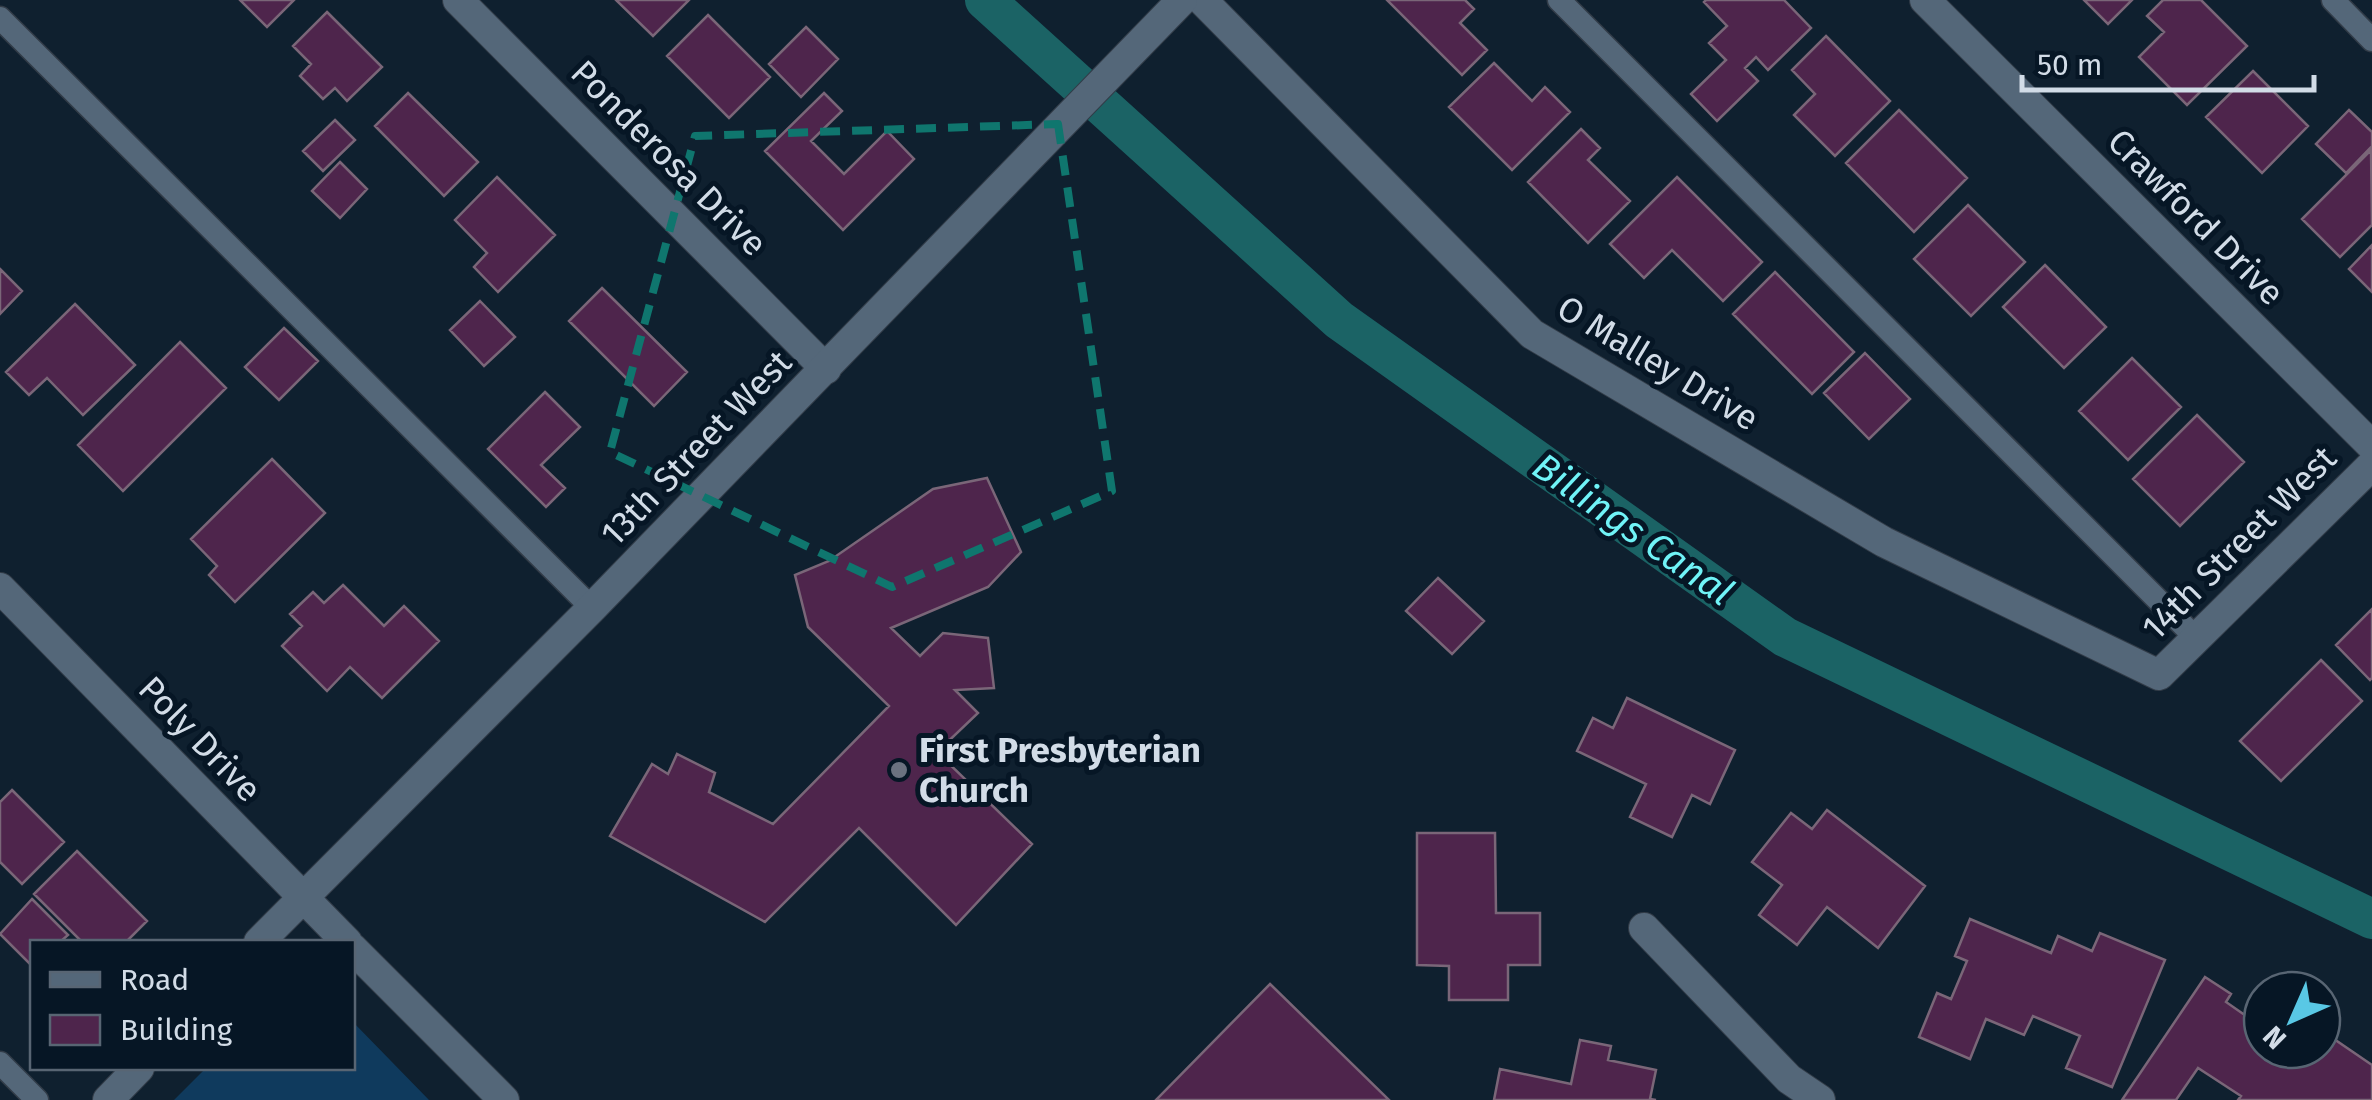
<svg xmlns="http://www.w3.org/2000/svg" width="2372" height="1100" viewBox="0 0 2372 1100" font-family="'Fira Sans',sans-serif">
<rect width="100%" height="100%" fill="#0f202f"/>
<path fill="#0f3a5d" d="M 353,1022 L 429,1100 L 174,1100 L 206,1068 L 352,1068 Z"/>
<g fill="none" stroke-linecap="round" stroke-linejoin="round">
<path stroke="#1b6365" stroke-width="40" d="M 985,0 L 1339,320 L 1785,637 L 2372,919"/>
</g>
<path fill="#4e254c" stroke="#7a6678" stroke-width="2.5" d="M 240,0 L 294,0 L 267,27 Z
M 616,0 L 689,0 L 653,36 Z
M 1387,0 L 1465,0 L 1474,9 L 1460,23 L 1487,50 L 1462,75 Z
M 1706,0 L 1784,0 L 1811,28 L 1768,70 L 1756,57 L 1745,68 L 1758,81 L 1717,121 L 1691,94 L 1726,60 L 1709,43 L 1727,26 L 1704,2 Z
M 2084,0 L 2132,0 L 2108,24 Z
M 2163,0 L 2201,0 L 2247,46 L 2187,105 L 2139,57 L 2164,32 L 2147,16 Z
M 327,12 L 382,67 L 347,101 L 335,88 L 323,99 L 300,76 L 311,64 L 293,46 Z
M 708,15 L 770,77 L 729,118 L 667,56 Z
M 806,27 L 838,59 L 801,97 L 769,64 Z
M 1826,36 L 1890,101 L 1835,156 L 1794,115 L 1815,94 L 1792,70 Z
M 1494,63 L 1532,101 L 1545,87 L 1570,112 L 1512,170 L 1449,107 Z
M 2253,71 L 2308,126 L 2262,173 L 2206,117 Z
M 408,93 L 478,162 L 444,196 L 375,126 Z
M 824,93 L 842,111 L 811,141 L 844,174 L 887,131 L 914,159 L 843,230 L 765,151 Z
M 1899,110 L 1967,178 L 1914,232 L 1846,163 Z
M 2349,110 L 2372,132 L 2372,146 L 2346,173 L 2316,144 Z
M 335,120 L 355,140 L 323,171 L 303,151 Z
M 1581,129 L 1600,148 L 1588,160 L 1630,201 L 1588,243 L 1528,182 Z
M 2371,150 L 2372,225 L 2340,257 L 2302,219 Z
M 340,162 L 367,189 L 340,218 L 312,191 Z
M 497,177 L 555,235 L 498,292 L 474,267 L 487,253 L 455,220 Z
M 1677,177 L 1762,262 L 1723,301 L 1672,250 L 1644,278 L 1610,244 Z
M 1968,205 L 2025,262 L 1971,316 L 1914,259 Z
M 2372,245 L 2372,292 L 2349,269 Z
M 2045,265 L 2106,327 L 2064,368 L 2003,307 Z
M 0,269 L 22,291 L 0,314 Z
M 1775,272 L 1854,352 L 1812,394 L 1733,314 Z
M 602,288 L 687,372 L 654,406 L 569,321 Z
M 480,301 L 515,337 L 484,366 L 450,330 Z
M 75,304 L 135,365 L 83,415 L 47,378 L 29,395 L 6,372 Z
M 284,328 L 318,361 L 279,400 L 245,367 Z
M 180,342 L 226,388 L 123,491 L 78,445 Z
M 1865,353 L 1910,399 L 1869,439 L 1824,393 Z
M 2132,358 L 2181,407 L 2128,460 L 2079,411 Z
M 545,392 L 580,427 L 541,465 L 565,488 L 546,507 L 488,449 Z
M 2197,415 L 2244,462 L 2180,526 L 2133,479 Z
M 272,459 L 325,513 L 235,602 L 209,575 L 217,566 L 191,539 Z
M 987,478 L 1021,552 L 988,587 L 891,628 L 920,656 L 943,633 L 988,638 L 994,688 L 955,690 L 978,713 L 937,752 L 1032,844 L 956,925 L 859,828 L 765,922 L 610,836 L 652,764 L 668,774 L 677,754 L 715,773 L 709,792 L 773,824 L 889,706 L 808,627 L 795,575 L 829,561 L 933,489 Z
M 1438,578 L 1484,621 L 1452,654 L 1406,611 Z
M 343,585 L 384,626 L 404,606 L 439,641 L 382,698 L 350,667 L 327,691 L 282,646 L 302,626 L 290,614 L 313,592 L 324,603 Z
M 2372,609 L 2372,678 L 2370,680 L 2336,645 Z
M 2321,660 L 2362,701 L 2281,781 L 2240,741 Z
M 1627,698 L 1735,750 L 1710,804 L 1692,795 L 1672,837 L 1630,817 L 1646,784 L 1577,751 L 1593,718 L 1613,728 Z
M 12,790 L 64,842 L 22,884 L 0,862 L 0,802 Z
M 1827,810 L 1925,886 L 1878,948 L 1827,907 L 1797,945 L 1759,915 L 1782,885 L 1752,862 L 1791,813 L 1812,829 Z
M 1417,833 L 1495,833 L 1496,913 L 1540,913 L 1540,965 L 1508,965 L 1508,1000 L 1449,1000 L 1449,966 L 1417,965 Z
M 77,851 L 147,921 L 126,942 L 82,942 L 34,894 Z
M 32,899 L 68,935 L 60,942 L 32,942 L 32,966 L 0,934 Z
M 1970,919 L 2051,953 L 2058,936 L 2092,951 L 2100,933 L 2165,960 L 2112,1087 L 2066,1068 L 2080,1036 L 2033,1016 L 2024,1035 L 1986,1019 L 1970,1059 L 1919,1037 L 1937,993 L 1951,999 L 1967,961 L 1955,956 Z
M 2205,977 L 2231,994 L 2226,1002 L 2262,1027 L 2262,1050 L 2297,1050 L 2311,1060 L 2318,1050 L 2322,1050 L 2328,1035 L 2372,1065 L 2372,1100 L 2238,1100 L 2241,1096 L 2198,1068 L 2176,1100 L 2122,1100 Z
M 1270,984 L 1389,1100 L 1156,1100 Z
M 1580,1040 L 1611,1046 L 1608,1060 L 1656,1070 L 1650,1099 L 1656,1100 L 1494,1100 L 1500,1069 L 1571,1084 Z"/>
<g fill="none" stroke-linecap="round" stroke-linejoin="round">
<g stroke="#323c48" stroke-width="25">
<path id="lane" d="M 1559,0 L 2196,638
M 2333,0 L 2372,40
M 0,18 L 592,608
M 0,1063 L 37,1100"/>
</g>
<g stroke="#323c48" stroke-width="32">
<path id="street" d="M 458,0 L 826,369
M 1202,0 L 1532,334 L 1884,542 L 2159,675 L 2372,465
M 1925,0 L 2372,446
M 1644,928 L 1789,1079 L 1820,1100"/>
</g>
<g stroke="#323c48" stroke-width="32">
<path id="secondary" d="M 0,588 L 347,942
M 259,942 L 592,608 L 1182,0
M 352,948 L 504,1100
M 108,1100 L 139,1068"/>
</g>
<use href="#lane" stroke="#546779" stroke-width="22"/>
<use href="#street" stroke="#546779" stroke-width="30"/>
<use href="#secondary" stroke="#546779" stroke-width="30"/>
</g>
<path fill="none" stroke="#0f766e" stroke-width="8" stroke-dasharray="20 12" stroke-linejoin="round" d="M 1058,124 L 1112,491 L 892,587 L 610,452 L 695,136 Z"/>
<circle fill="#6b7280" stroke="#061625" stroke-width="4" cx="899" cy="770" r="10"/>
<g text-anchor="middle" stroke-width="10" stroke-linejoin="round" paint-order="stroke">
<g font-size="35" fill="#d2dce7" stroke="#061625">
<text transform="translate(669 158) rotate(45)" y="12">Ponderosa Drive</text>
<text transform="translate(2196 217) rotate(45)" y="12">Crawford Drive</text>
<text transform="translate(1658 363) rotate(31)" y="12">O Malley Drive</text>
<text transform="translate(696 448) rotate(-46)" y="12">13th Street West</text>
<text transform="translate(2239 543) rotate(-45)" y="12">14th Street West</text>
<text transform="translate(200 739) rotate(46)" y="12">Poly Drive</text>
</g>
<g font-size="35" font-weight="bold" fill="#d2dce7" stroke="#061625" text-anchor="start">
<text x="919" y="762">First Presbyterian<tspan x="919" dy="40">Church</tspan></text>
</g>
<g font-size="38" font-style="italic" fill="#70f3f7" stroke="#061625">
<text transform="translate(1633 529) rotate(35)" y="13">Billings Canal</text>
</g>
</g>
<rect x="30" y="940" width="325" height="130" fill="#061625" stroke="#586573" stroke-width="2.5"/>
<rect x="50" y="972" width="50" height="15" fill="#546779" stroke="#586573" stroke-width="2.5"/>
<text x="120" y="990" font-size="30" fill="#d2dce7">Road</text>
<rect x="50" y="1015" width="50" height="30" fill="#4e254c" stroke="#586573" stroke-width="2.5"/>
<text x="120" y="1040" font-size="30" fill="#d2dce7">Building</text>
<g transform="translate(2292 1020) rotate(225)"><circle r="48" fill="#061625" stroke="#586573" stroke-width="2.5"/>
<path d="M0-8L18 38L0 25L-18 38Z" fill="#59c8e5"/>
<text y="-15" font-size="28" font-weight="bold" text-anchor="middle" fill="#d2dce7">N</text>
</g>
<path d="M2022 75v15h292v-15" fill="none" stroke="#d2dce7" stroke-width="5"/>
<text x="2037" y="75" font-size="30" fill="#d2dce7" stroke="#061625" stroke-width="8" paint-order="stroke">50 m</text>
</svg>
